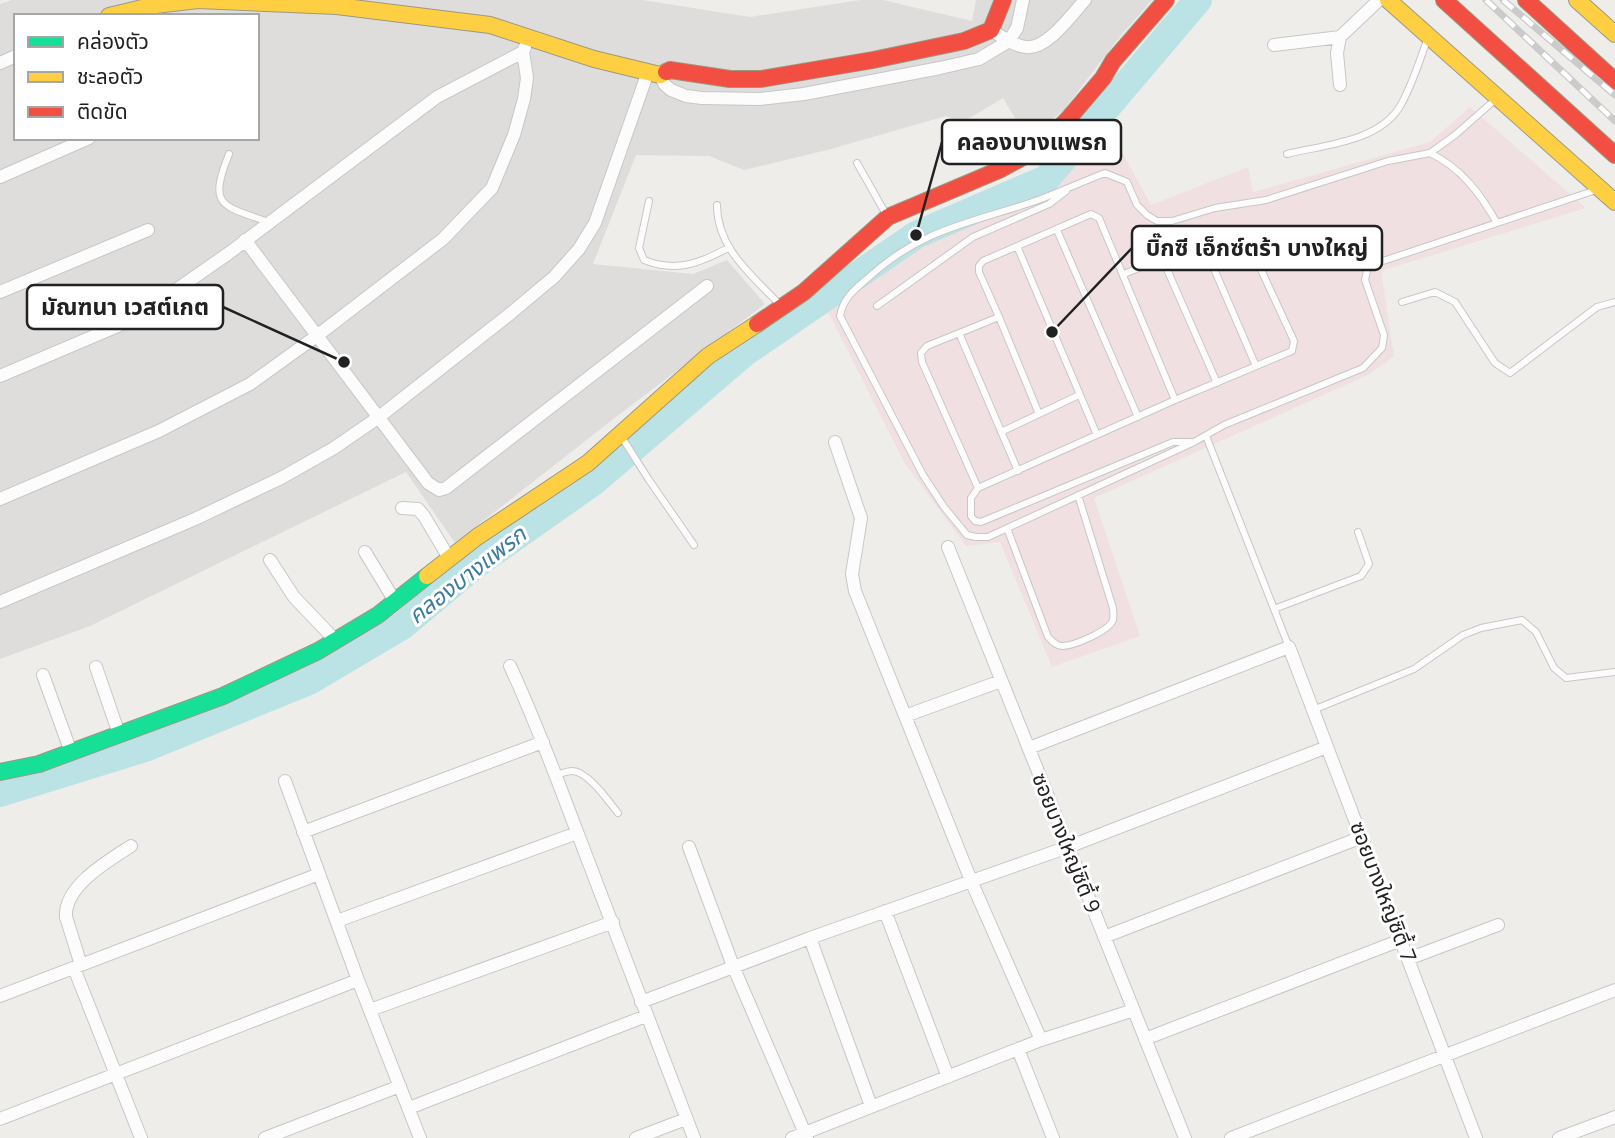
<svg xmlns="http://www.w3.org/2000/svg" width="1615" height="1138" viewBox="0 0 1615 1138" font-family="'Open Sans','Noto Sans Thai',sans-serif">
<rect width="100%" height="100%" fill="#efedea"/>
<path fill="#dedddb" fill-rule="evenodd" d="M 12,0 L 642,0 L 750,17 L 860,0 L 883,0 L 972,21 L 976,0 L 1152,0 L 1118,39 L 1063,111 L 1027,138 L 1003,98 L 963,122 L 946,116 L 831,149 L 744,170 L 709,156 L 636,155 L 593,264 L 693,274 L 727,260 L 765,304 L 612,420 L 455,543 L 406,472 L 90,626 L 0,659 L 0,4 ZM 16,16 L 257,16 L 257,138 L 16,138 Z"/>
<path fill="#f1e0e1" d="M 1470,107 L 1586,208 L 1381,271 L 1394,356 L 1370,374 L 1094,498 L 1140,636 L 1052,667 L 1000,542 L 966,546 L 904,462 L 828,312 L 884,253 L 1051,183 L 1105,121 L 1151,205 L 1248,167 L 1253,192 L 1430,142 Z"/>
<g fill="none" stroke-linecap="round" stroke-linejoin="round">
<path stroke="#bbe2e4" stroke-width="28" d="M 0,793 L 145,748 L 309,681 L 402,626 L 475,565 L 593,482 L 744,353 L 916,235 L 1046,179 L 1198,0"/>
<g stroke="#c8c7c6" stroke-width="8">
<path id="lane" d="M 1496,99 L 1455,135 L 1430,153 L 1388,161 L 1266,200 L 1215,208 L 1172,221 L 1157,221 L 1147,215 L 1137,205 L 1127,182 L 1105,173 C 1084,181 1062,191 1041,199 C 974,223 923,227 868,278 C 855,289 843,298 840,316 L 923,475 L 944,507 L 967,535 L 976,537 L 988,537 L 1194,442 L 1224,425 L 1363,368 L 1382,348 L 1384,335 L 1365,280 L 1368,266 L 1596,190
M 1430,153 C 1461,168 1480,193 1497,223
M 229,154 C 208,207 221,205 268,222
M 1287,154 C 1323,145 1377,142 1399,108 C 1412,87 1419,61 1428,38
M 857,163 L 887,216
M 649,201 L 639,248 L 644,260 C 676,273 700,263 728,248
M 717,205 C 717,249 753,276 781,306
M 1057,230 L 1138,417
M 1202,241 L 1256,366
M 1017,246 L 1097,435
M 1162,258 L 1217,383
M 1124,274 L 1231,230 L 1239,231 L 1245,235 L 1294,341 L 1292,351 L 1175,400 L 978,488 L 971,498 L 971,516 L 975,521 L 981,522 L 1173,442 L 1191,442
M 1402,302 L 1435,292 L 1455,302 L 1495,363 L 1510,373 L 1597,307 L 1615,302
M 877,306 L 973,237 L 1049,204 L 1066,191
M 999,317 L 1039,414
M 959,333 L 1018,471
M 1001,432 L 1079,395
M 621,436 L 649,480 L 694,545
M 1206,436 L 1289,647
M 978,488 L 922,362 L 921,353 L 927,346 L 999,317 L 979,272 L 979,266 L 983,261 L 1091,214 L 1099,218 L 1175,400
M 1007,528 L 1048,637 C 1052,641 1056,646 1062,646 C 1074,646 1109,631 1113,620 C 1114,616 1113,612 1113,608 L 1078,495
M 1274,609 L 1361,576 L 1369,564 L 1358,532
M 1313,710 L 1414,669 L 1463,635 L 1481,628 L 1522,620 L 1536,632 L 1554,668 L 1566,678 L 1615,672
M 555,775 C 560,774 567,771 572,771 C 588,771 609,802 618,813"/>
</g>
<g stroke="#c8c7c6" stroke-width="14">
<path id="street" d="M 991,30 C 1001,36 1014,46 1026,47 C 1047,50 1072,14 1085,0
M 1340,37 L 1337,53 L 1340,85
M 1274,45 L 1340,37 L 1379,0
M 0,63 L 16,56
M 660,75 L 665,85 L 671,90 L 686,96 L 702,98 L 760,99 L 804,94 L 940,68 L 979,59 L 1009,41 L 1017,28 L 1023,0
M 0,177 L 89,138
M 245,240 L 428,483 L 439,490 L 446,488 L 707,286
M 0,292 L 148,230
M 0,376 L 120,325 L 153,306 L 229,253 L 437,97 L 523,52 L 525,47
M 835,442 L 861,518 L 852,574 L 855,591 L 972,883 L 1041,1040
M 0,499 L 159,431 L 250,384 L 318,335 L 443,239 L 492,188 L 514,135 L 524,99 L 527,78 L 523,52
M 402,508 L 418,509 L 424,516 L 449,558
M 948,547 L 1185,1138
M 365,552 L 396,603
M 270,560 L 294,597 L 336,641
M 0,602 L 195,519 L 281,478 L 334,448 L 379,417 L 511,313 L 554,277 L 579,249 L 595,223 L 648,72
M 510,666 C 535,719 555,774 576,829 C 616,932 654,1035 694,1138
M 96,667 L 119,734
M 43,675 L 71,752
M 905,716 L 1001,681
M 1029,748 L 1289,647 L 1476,1138
M 285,781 L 358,980 L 420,1138
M 303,832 L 543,742
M 689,847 L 733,966 L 807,1138
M 885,911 L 948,1077
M 337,921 L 577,833
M 1104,937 L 1362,837
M 810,938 L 871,1106
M 1408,959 L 1498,925
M 81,965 L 66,917 C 64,886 108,861 131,846
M 74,968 L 141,1138
M 0,996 L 319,874
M 641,1002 L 810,938 L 1068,847 L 1327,747
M 370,1010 L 613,922
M 1145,1039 L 1401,940
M 1018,1049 L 1053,1138
M 409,1108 L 646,1016
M 0,1119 L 358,980
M 265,1138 L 400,1086
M 636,1138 L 686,1119
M 792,1138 L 1041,1040 L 1134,1010
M 1231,1138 L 1615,990
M 1559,1138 L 1615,1117"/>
</g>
<g stroke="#9b9980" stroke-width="18">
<path id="fast" d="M 0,772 L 39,764 L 223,696 L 318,651 L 378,615 L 427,576"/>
</g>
<g stroke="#9b9980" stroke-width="18">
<path id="slow" d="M 1388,0 L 1615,202
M 1577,0 L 1615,34
M 109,16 L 155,5 L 198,0 L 337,6 L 490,25 L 594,59 L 660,75 L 666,72
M 427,576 L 477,537 L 588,463 L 708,356 L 757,324"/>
</g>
<g stroke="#9b9980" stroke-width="18">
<path id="jam" d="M 1444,0 L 1615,155
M 1526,0 L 1615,81
M 666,72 L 670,70 L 730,79 L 761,79 L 873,60 L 964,41 L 991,30 L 1003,0
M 757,324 L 804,292 L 888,217 L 999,170 L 1038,149 L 1068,119 L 1103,78 L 1113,61 L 1166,0"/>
</g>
<use href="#lane" stroke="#fdfcfc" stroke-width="6"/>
<use href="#street" stroke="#fdfcfc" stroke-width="12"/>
<use href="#fast" stroke="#16e098" stroke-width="16"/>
<use href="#slow" stroke="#ffcf43" stroke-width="16"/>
<use href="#jam" stroke="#f24e42" stroke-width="16"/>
<g stroke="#cbcbcb" stroke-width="7">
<path id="rail" d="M 1486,0 L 1615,121
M 1503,0 L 1615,95"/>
</g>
<use href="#rail" stroke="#fff" stroke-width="4.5" stroke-dasharray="13" stroke-linecap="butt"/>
</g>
<g text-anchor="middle" stroke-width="6" stroke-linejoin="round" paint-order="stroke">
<g font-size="21" fill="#212121" stroke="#fff">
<text transform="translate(1066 843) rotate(68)" y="7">ซอยบางใหญ่ซิตี้ 9</text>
<text transform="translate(1383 892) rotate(69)" y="7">ซอยบางใหญ่ซิตี้ 7</text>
</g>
<g font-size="23" font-style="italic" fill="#3d7c9f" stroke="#fff">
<text transform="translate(467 575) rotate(-38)" y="8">คลองบางแพรก</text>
</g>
</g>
<path fill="none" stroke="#212121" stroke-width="2.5" d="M916 235L942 142M1052 332L1132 248M344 362L223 307"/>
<g fill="#212121" stroke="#fff" stroke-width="2.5">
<circle cx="916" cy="235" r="7"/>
<circle cx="1052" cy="332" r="7"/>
<circle cx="344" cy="362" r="7"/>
</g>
<g fill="#fff" stroke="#212121" stroke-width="2.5">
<rect x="942" y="120" width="179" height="44" rx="7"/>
<rect x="1132" y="226" width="250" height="44" rx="7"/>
<rect x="27" y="285" width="196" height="44" rx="7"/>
</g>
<g font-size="23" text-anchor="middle" font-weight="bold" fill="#212121">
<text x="1032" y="150">คลองบางแพรก</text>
<text x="1257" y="256">บิ๊กซี เอ็กซ์ตร้า บางใหญ่</text>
<text x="125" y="315">มัณฑนา เวสต์เกต</text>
</g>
<rect x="14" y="14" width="245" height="126" fill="#ffffff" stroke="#a6a6a6" stroke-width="2"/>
<rect x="28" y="37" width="35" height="10" fill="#16e098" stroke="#a6a6a6" stroke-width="2"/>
<text x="77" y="49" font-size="21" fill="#212121">คล่องตัว</text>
<rect x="28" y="72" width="35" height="10" fill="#ffcf43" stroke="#a6a6a6" stroke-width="2"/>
<text x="77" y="84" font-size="21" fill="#212121">ชะลอตัว</text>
<rect x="28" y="107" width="35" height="10" fill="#f24e42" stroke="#a6a6a6" stroke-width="2"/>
<text x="77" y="119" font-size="21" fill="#212121">ติดขัด</text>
</svg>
